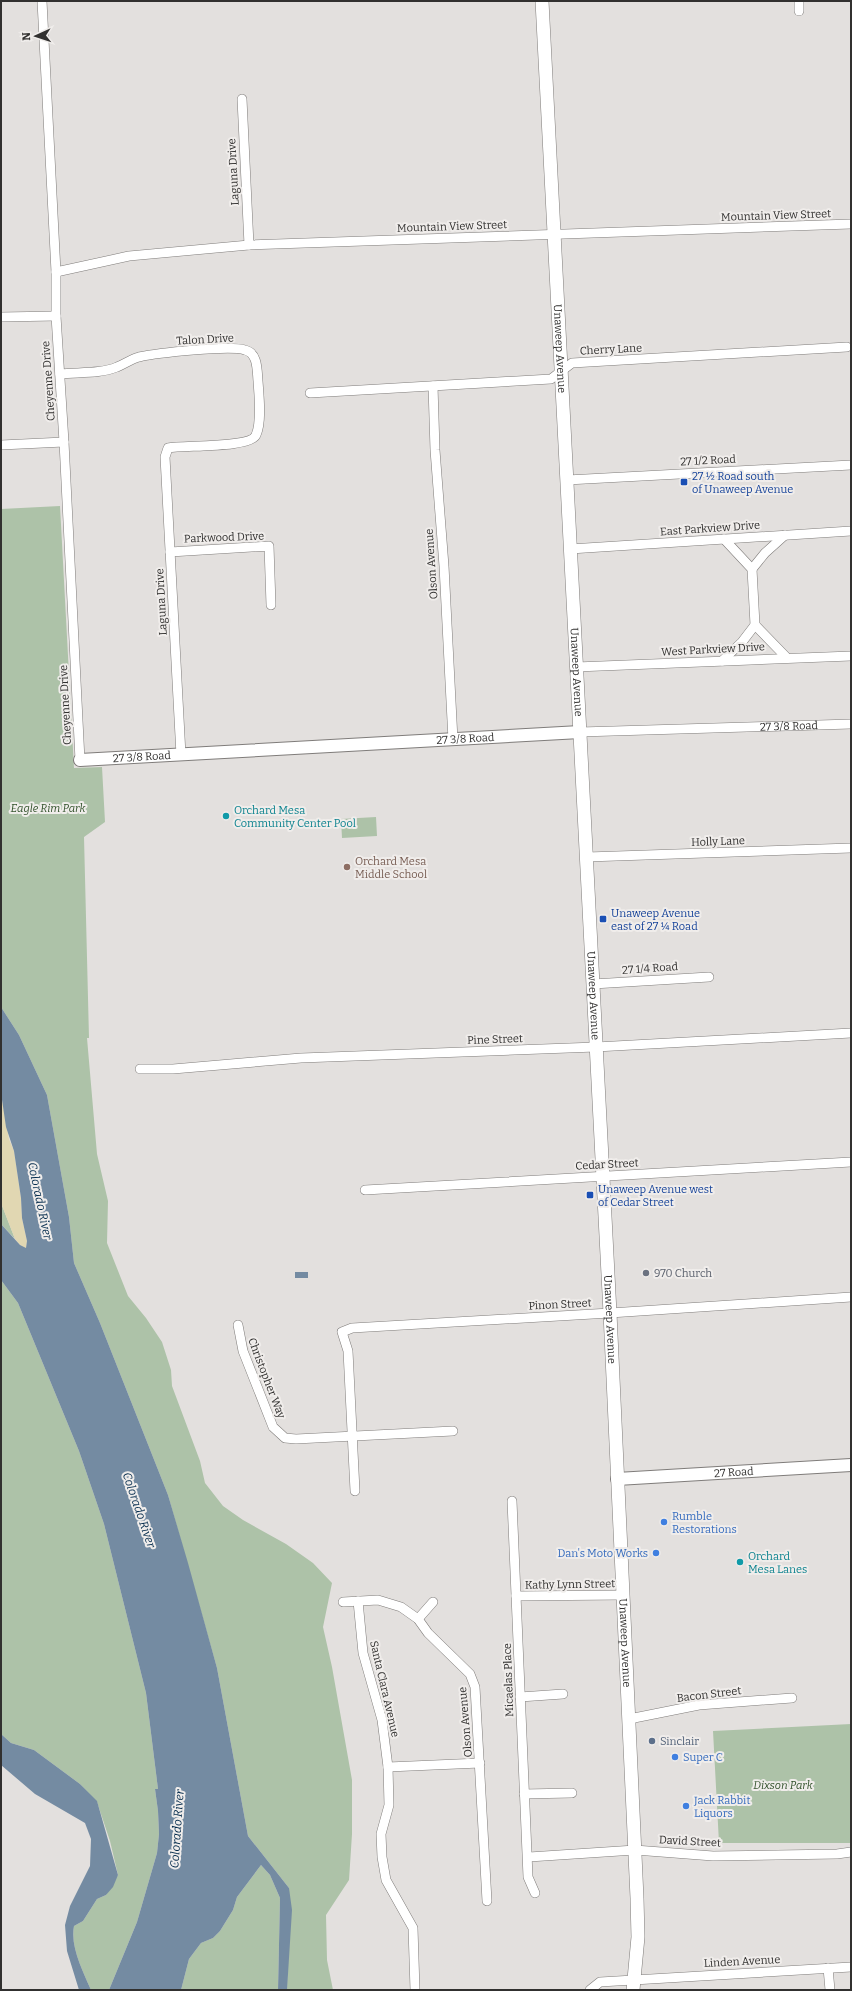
<svg xmlns="http://www.w3.org/2000/svg" width="852" height="1991" viewBox="0 0 852 1991" font-family="Bitter,serif">
<rect width="100%" height="100%" fill="#e3e0de"/>
<path fill="#adc2a8" d="M 60,506 L 74,768 L 102,767 L 105,822 L 84,837 L 89,1038 L 87,1038 L 97,1154 L 108,1201 L 107,1243 L 128,1296 L 146,1318 L 162,1342 L 171,1370 L 172,1386 L 200,1461 L 205,1483 L 223,1506 L 243,1520 L 286,1544 L 313,1563 L 332,1583 L 323,1627 L 332,1667 L 352,1780 L 352,1834 L 349,1880 L 326,1915 L 327,1960 L 333,1990 L 287,1990 L 289,1888 L 248,1836 L 217,1668 L 168,1495 L 100,1323 L 74,1263 L 69,1217 L 47,1095 L 19,1035 L 1,1007 L 1,509 Z
M 376,817 L 377,836 L 342,838 L 341,819 Z
M 1,1203 L 15,1239 L 1,1224 Z
M 1,1280 L 18,1303 L 79,1451 L 104,1524 L 146,1693 L 158,1789 L 155,1789 L 158,1811 L 159,1834 L 157,1853 L 137,1922 L 109,1990 L 91,1990 C 83,1971 70,1947 74,1926 L 83,1921 L 97,1899 L 106,1895 L 118,1875 L 110,1841 L 97,1802 L 80,1784 L 34,1750 L 11,1743 L 1,1734 Z
M 851,1724 L 851,1843 L 719,1843 L 713,1731 Z
M 261,1865 L 270,1875 L 280,1898 L 278,1990 L 181,1990 L 189,1959 L 201,1943 L 213,1938 L 220,1931 L 233,1910 L 237,1897 Z"/>
<path fill="#e1d7b2" d="M 1,1093 L 9,1139 L 14,1151 L 21,1198 L 22,1218 L 27,1241 L 26,1249 L 20,1245 L 15,1239 L 1,1203 Z"/>
<path fill="#748ba2" d="M 1,1007 L 19,1035 L 47,1095 L 69,1217 L 74,1263 L 100,1323 L 168,1495 L 188,1563 L 217,1668 L 248,1836 L 289,1888 L 292,1910 L 287,1990 L 278,1990 L 280,1898 L 270,1875 L 261,1865 L 237,1897 L 233,1910 L 220,1931 L 213,1938 L 201,1943 L 189,1959 L 181,1990 L 109,1990 L 137,1922 L 157,1853 L 159,1834 L 158,1811 L 155,1789 L 158,1789 L 146,1693 L 104,1524 L 79,1451 L 18,1303 L 1,1280 L 1,1224 L 20,1245 L 26,1248 L 27,1241 L 22,1218 L 21,1198 L 14,1151 L 6,1127 L 1,1093 Z
M 295,1272 L 308,1272 L 308,1278 L 295,1278 Z
M 1,1734 L 11,1743 L 34,1750 L 80,1784 L 97,1801 L 118,1875 L 113,1887 L 106,1895 L 97,1899 L 83,1921 L 74,1926 C 70,1947 83,1971 91,1990 L 79,1990 L 67,1951 L 65,1925 L 70,1906 L 90,1866 L 91,1839 L 85,1823 L 35,1794 L 1,1765 Z"/>
<g fill="none" stroke-linecap="round" stroke-linejoin="round">
<g stroke="#7f7c7a" stroke-width="10">
<g id="minor">
<path d="M 42,1 L 56,272 L 56,316 L 64,442 L 80,760"/>
<path d="M 799,1 L 799,11"/>
<path d="M 242,99 L 249,245"/>
<path d="M 56,272 L 129,256 L 249,245 L 851,224"/>
<path d="M 1,317 L 56,316"/>
<path d="M 60,374 C 79,372 100,374 117,367 C 125,364 131,359 139,357 C 157,353 230,345 245,350 C 258,353 257,370 258,381 C 259,396 262,422 256,435 C 251,448 184,445 168,448 L 165,457 L 181,755"/>
<path d="M 433,386 L 435,450 L 444,566 L 453,740"/>
<path d="M 310,393 L 551,379 L 572,363 L 847,347"/>
<path d="M 1,445 L 64,442"/>
<path d="M 567,480 L 851,465"/>
<path d="M 570,549 L 851,531"/>
<path d="M 170,552 L 269,546 L 271,605"/>
<path d="M 752,569 L 765,553 L 785,535"/>
<path d="M 755,625 L 787,658"/>
<path d="M 722,661 L 742,642 L 755,625 L 752,569 L 724,539"/>
<path d="M 576,667 L 851,656"/>
<path id="s1" d="M 580,732 L 851,724"/>
<path d="M 587,857 L 851,848"/>
<path d="M 593,984 L 709,977"/>
<path d="M 140,1069 L 173,1069 L 301,1058 L 596,1047 L 851,1033"/>
<path d="M 365,1190 L 851,1162"/>
<path d="M 238,1325 L 243,1351 L 273,1427 L 285,1438 L 296,1439 L 453,1431"/>
<path d="M 355,1491 L 348,1351 L 342,1332 L 352,1328 L 610,1313 L 851,1297"/>
<path d="M 512,1501 L 528,1877 L 535,1893"/>
<path d="M 516,1596 L 623,1595"/>
<path d="M 358,1601 L 363,1653 L 382,1720 L 388,1767 L 389,1805 L 381,1834 L 382,1857 L 386,1880 L 413,1928 L 415,1990"/>
<path d="M 343,1602 L 378,1600 L 401,1607 L 418,1619 L 428,1633 L 470,1674 L 475,1687 L 487,1901"/>
<path d="M 418,1619 L 433,1602"/>
<path d="M 520,1697 L 563,1694"/>
<path d="M 629,1719 L 699,1705 L 792,1698"/>
<path d="M 388,1767 L 480,1763"/>
<path d="M 524,1794 L 572,1793"/>
<path d="M 529,1857 L 635,1850 L 713,1856 L 837,1854 L 851,1852"/>
<path d="M 828,1968 L 830,1990"/>
<path d="M 590,1990 L 600,1982 L 851,1967"/>
</g>
</g>
<g stroke="#7f7c7a" stroke-width="14">
<g id="tertiary">
<path id="s2" d="M 80,760 L 580,732"/>
<path id="s3" d="M 617,1479 L 851,1465"/>
</g>
</g>
<g stroke="#7f7c7a" stroke-width="14">
<g id="secondary">
<path id="s4" d="M 542,1 L 610,1313 L 637,1898 L 638,1937 L 633,1990"/>
</g>
</g>
<use href="#minor" stroke="#fff" stroke-width="9"/>
<use href="#tertiary" stroke="#fff" stroke-width="12"/>
<use href="#secondary" stroke="#fff" stroke-width="13"/>
</g>
<g fill="#1a4fb4" stroke="#f0edeb" stroke-width="1.5">
<rect x="680" y="478" width="8" height="8" rx="2"/>
<rect x="599" y="915" width="8" height="8" rx="2"/>
<rect x="586" y="1191" width="8" height="8" rx="2"/>
</g>
<g fill="#0f9aa8" stroke="#f0edeb" stroke-width="1.5">
<circle cx="226" cy="816" r="4"/>
<circle cx="740" cy="1562" r="4"/>
</g>
<circle fill="#8d6e63" stroke="#f0edeb" stroke-width="1.5" cx="347" cy="867" r="4"/>
<circle fill="#6b7280" stroke="#f0edeb" stroke-width="1.5" cx="646" cy="1273" r="4"/>
<g fill="#3f7fe0" stroke="#f0edeb" stroke-width="1.5">
<circle cx="664" cy="1522" r="4"/>
<circle cx="656" cy="1553" r="4"/>
<circle cx="675" cy="1757" r="4"/>
<circle cx="686" cy="1806" r="4"/>
</g>
<circle fill="#5c6f8a" stroke="#f0edeb" stroke-width="1.5" cx="652" cy="1741" r="4"/>
<g text-anchor="middle" stroke-width="4" stroke-linejoin="round" paint-order="stroke">
<g font-size="11" fill="#31302f" stroke="#f0edeb">
<text transform="translate(233 172) rotate(-93)" y="4">Laguna Drive</text>
<text transform="translate(776 215) rotate(-2)" y="4">Mountain View Street</text>
<text transform="translate(452 226) rotate(-2)" y="4">Mountain View Street</text>
<text transform="translate(205 339) rotate(-3)" y="4">Talon Drive</text>
<text dy="4" stroke="none"><textPath href="#s4" startOffset="348">Unaweep Avenue</textPath></text>
<text transform="translate(611 349) rotate(-3)" y="4">Cherry Lane</text>
<text transform="translate(48 381) rotate(-94)" y="4">Cheyenne Drive</text>
<text transform="translate(708 460) rotate(-3)" y="4">27 1/2 Road</text>
<text transform="translate(710 528) rotate(-4)" y="4">East Parkview Drive</text>
<text transform="translate(224 537) rotate(-2)" y="4">Parkwood Drive</text>
<text transform="translate(431 564) rotate(-94)" y="4">Olson Avenue</text>
<text transform="translate(161 602) rotate(-93)" y="4">Laguna Drive</text>
<text transform="translate(713 649) rotate(-3)" y="4">West Parkview Drive</text>
<text dy="4" stroke="none"><textPath href="#s4" startOffset="672">Unaweep Avenue</textPath></text>
<text transform="translate(65 705) rotate(-93)" y="4">Cheyenne Drive</text>
<text dy="4" stroke="none"><textPath href="#s1" startOffset="209">27 3/8 Road</textPath></text>
<text dy="4" stroke="none"><textPath href="#s2" startOffset="386">27 3/8 Road</textPath></text>
<text dy="4" stroke="none"><textPath href="#s2" startOffset="62">27 3/8 Road</textPath></text>
<text transform="translate(718 841) rotate(-2)" y="4">Holly Lane</text>
<text transform="translate(650 968) rotate(-4)" y="4">27 1/4 Road</text>
<text dy="4" stroke="none"><textPath href="#s4" startOffset="996">Unaweep Avenue</textPath></text>
<text transform="translate(495 1039) rotate(-2)" y="4">Pine Street</text>
<text transform="translate(607 1164) rotate(-3)" y="4">Cedar Street</text>
<text transform="translate(560 1304) rotate(-3)" y="4">Pinon Street</text>
<text dy="4" stroke="none"><textPath href="#s4" startOffset="1320">Unaweep Avenue</textPath></text>
<text transform="translate(267 1378) rotate(69)" y="4">Christopher Way</text>
<text dy="4" stroke="none"><textPath href="#s3" startOffset="117">27 Road</textPath></text>
<text transform="translate(570 1584) rotate(-1)" y="4">Kathy Lynn Street</text>
<text dy="4" stroke="none"><textPath href="#s4" startOffset="1644">Unaweep Avenue</textPath></text>
<text transform="translate(508 1680) rotate(-92)" y="4">Micaelas Place</text>
<text transform="translate(385 1689) rotate(77)" y="4">Santa Clara Avenue</text>
<text transform="translate(709 1694) rotate(-7)" y="4">Bacon Street</text>
<text transform="translate(465 1722) rotate(-95)" y="4">Olson Avenue</text>
<text transform="translate(690 1841) rotate(3)" y="4">David Street</text>
<text transform="translate(742 1961) rotate(-3)" y="4">Linden Avenue</text>
</g>
<g font-size="11" fill="#164399" stroke="#f0edeb" text-anchor="start">
<text x="692" y="480">27 ½ Road south<tspan x="692" dy="13">of Unaweep Avenue</tspan></text>
<text x="611" y="917">Unaweep Avenue<tspan x="611" dy="13">east of 27 ¼ Road</tspan></text>
<text x="598" y="1193">Unaweep Avenue west<tspan x="598" dy="13">of Cedar Street</tspan></text>
</g>
<g font-size="11" font-style="italic" fill="#31512a" stroke="#f0edeb">
<text x="48" y="812">Eagle Rim Park</text>
<text x="783" y="1789">Dixson Park</text>
</g>
<g font-size="11" fill="#0d838f" stroke="#f0edeb" text-anchor="start">
<text x="234" y="814">Orchard Mesa<tspan x="234" dy="13">Community Center Pool</tspan></text>
<text x="748" y="1560">Orchard<tspan x="748" dy="13">Mesa Lanes</tspan></text>
</g>
<g font-size="11" fill="#785e54" stroke="#f0edeb" text-anchor="start">
<text x="355" y="865">Orchard Mesa<tspan x="355" dy="13">Middle School</tspan></text>
</g>
<g font-size="11" fill="#5b616d" stroke="#f0edeb" text-anchor="start">
<text x="654" y="1277">970 Church</text>
</g>
<g font-size="11" fill="#366cbe" stroke="#f0edeb" text-anchor="start">
<text x="672" y="1520">Rumble<tspan x="672" dy="13">Restorations</tspan></text>
<text x="648" y="1557" text-anchor="end">Dan's Moto Works</text>
<text x="683" y="1761">Super C</text>
<text x="694" y="1804">Jack Rabbit<tspan x="694" dy="13">Liquors</tspan></text>
</g>
<g font-size="11" fill="#4e5e75" stroke="#f0edeb" text-anchor="start">
<text x="660" y="1745">Sinclair</text>
</g>
<g font-size="12" font-style="italic" fill="#062d4e" stroke="#f0edeb">
<text transform="translate(40 1201) rotate(78)" y="4">Colorado River</text>
<text transform="translate(139 1510) rotate(71)" y="4">Colorado River</text>
<text transform="translate(177 1829) rotate(-86)" y="4">Colorado River</text>
</g>
</g>
<rect width="852" height="1991" fill="none" stroke="#31302f" stroke-width="4"/>
<g transform="translate(36 36) rotate(267)" stroke="#f0edeb" stroke-width="3" paint-order="stroke">
<path d="M0-3L7 15L0 10L-7 15Z" fill="#31302f"/>
<text y="-6" font-size="11" font-weight="bold" text-anchor="middle" fill="#31302f">N</text>
</g>
</svg>
